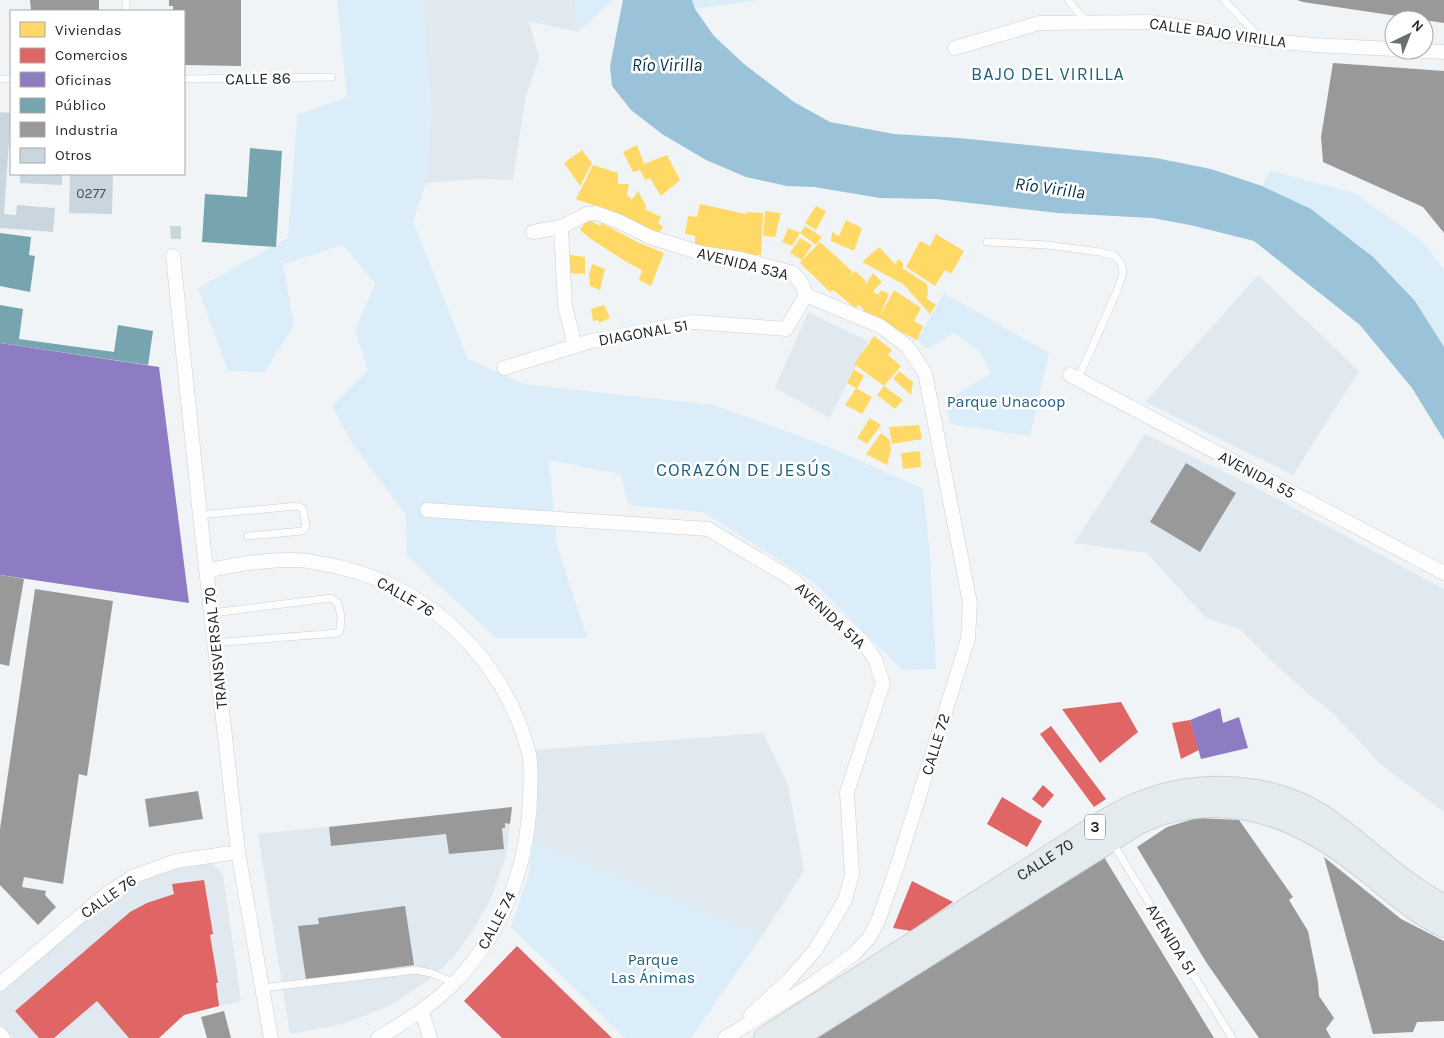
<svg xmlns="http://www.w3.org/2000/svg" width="1444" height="1038" viewBox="0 0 1444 1038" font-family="Karla,sans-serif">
<rect width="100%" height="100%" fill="#f1f4f7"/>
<path fill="#e0e9f0" d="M 422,0 L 575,0 L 578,32 L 529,21 L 539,58 L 525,99 L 513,180 L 478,179 L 426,183 L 431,113 Z
M 1258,275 L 1359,371 L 1293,475 L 1145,402 Z
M 808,312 L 868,341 L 830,418 L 775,388 Z
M 1145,434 L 1255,487 L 1444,589 L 1444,812 L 1380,764 L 1334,714 L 1307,693 L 1268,658 L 1239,629 L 1206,618 L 1147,553 L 1074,543 Z
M 763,733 L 788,785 L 804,871 L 762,936 L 533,842 L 538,805 L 534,750 Z
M 512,807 L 506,857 L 491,898 L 472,932 L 452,959 L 426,982 L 389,1006 L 343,1024 L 290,1034 L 258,834 Z
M 207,863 L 213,864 L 223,875 L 241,1001 L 184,1015 L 159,1038 L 13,1038 L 0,1025 L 0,988 L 135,879 L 170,869 Z"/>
<path fill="#daedf8" d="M 337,0 L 422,0 L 431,113 L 426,183 L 413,222 L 468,359 L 523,384 L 714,405 L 827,446 L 923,489 L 930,555 L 936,669 L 902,670 L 812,581 L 703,512 L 629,505 L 620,474 L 549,460 L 557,545 L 587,638 L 496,638 L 407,556 L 406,515 L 352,443 L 332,406 L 368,370 L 355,331 L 375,283 L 343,245 L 283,264 L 294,326 L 264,372 L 228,371 L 198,288 L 288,238 L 297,115 L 347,97 Z
M 575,0 L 613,0 L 578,32 Z
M 692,0 L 758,0 L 695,9 Z
M 1270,171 L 1355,193 L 1423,242 L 1444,270 L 1444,347 L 1415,301 L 1311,209 L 1262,186 Z
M 944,293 L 1049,353 L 1030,436 L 950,424 L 945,402 L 991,373 L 980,351 L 954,333 L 928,349 L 917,340 Z
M 533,842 L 762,936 L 691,1038 L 625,1038 L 511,927 L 529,874 Z"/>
<path fill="#9ac2d8" d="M 623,0 L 692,0 L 695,9 L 714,36 L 744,64 L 794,102 L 830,122 L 894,134 L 959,138 L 1156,158 L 1211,169 L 1262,186 L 1311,209 L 1373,257 L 1415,301 L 1444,347 L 1444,440 L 1412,388 L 1360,325 L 1254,241 L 1190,225 L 1152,218 L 1058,213 L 936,199 L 880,198 L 814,187 L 787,186 L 746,177 L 706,160 L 662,134 L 631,110 L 612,86 L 610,66 Z"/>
<path fill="#ffd966" d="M 637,145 L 644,164 L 667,155 L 680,180 L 661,196 L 650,178 L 645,180 L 640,170 L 633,172 L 623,152 Z
M 582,150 L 592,163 L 580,186 L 564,163 Z
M 593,165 L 618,173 L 618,184 L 629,184 L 627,195 L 632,200 L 638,191 L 646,206 L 645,209 L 661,217 L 658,223 L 663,227 L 659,233 L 627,220 L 607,210 L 576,199 Z
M 700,204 L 746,214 L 747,212 L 763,213 L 761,255 L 744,255 L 695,244 L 695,236 L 685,234 L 688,216 L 697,217 Z
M 816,206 L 826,211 L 816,230 L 805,223 Z
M 765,211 L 781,213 L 775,237 L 763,236 Z
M 588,219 L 600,226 L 602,223 L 637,242 L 664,253 L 651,286 L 639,280 L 642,270 L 628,263 L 591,239 L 580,230 Z
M 846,220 L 862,228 L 854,251 L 831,241 L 832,232 L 839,236 Z
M 805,226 L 822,237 L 816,245 L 800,233 L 792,246 L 782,242 L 788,228 L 800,233 Z
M 936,234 L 964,251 L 951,274 L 945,270 L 935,286 L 906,267 L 920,241 L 930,246 Z
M 800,238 L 812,245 L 802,260 L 820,242 L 853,272 L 842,283 L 855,271 L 865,280 L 866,284 L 873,273 L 882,282 L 874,290 L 873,294 L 874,292 L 878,295 L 881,290 L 889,294 L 880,316 L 894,290 L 921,308 L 914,321 L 923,326 L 917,340 L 864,313 L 864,310 L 859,305 L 855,308 L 833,290 L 830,292 L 800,263 L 802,260 L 790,253 Z
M 879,247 L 895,264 L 899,259 L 903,263 L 903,270 L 904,269 L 927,284 L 928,295 L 926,298 L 936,305 L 930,314 L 903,284 L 862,262 Z
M 565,254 L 585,257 L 585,274 L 566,273 Z
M 592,264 L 605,269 L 600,290 L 590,286 L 589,274 Z
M 604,305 L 610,318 L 599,323 L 598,320 L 593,321 L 591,309 Z
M 874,336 L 892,350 L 888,355 L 901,366 L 884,386 L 903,400 L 895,409 L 877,395 L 884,386 L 854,364 Z
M 854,369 L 864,376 L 857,389 L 856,388 L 872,397 L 862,414 L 845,405 L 856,388 L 847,383 Z
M 899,371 L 913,382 L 911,395 L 893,379 Z
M 870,418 L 881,425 L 867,444 L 857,438 Z
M 919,425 L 922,439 L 892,444 L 889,427 Z
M 881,433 L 890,440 L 891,450 L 887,465 L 866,454 Z
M 920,451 L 921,467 L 903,469 L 901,453 Z"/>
<path fill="#e06666" d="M 1121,702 L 1138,732 L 1100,763 L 1062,709 Z
M 1190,720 L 1199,750 L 1181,759 L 1172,723 Z
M 1051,726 L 1106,799 L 1094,807 L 1040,734 Z
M 1043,785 L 1054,795 L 1043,808 L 1032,799 Z
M 1002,797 L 1042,821 L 1027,847 L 987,824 Z
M 204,880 L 213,934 L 210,935 L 218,983 L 216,983 L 219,1006 L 184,1015 L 159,1038 L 129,1038 L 97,1001 L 54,1038 L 39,1038 L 15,1011 L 130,912 L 147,903 L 174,894 L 172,884 Z
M 912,881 L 953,902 L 911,931 L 893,928 Z
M 517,946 L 612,1038 L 502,1038 L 464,1001 Z"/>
<path fill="#8e7cc3" d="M 0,343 L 159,367 L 189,603 L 0,575 Z
M 1220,708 L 1223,723 L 1239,717 L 1248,748 L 1201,759 L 1190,720 Z"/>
<path fill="#76a5af" d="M 250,148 L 282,151 L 276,247 L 202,242 L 205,194 L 247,197 Z
M 0,233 L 31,237 L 29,255 L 35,256 L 30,292 L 0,286 Z
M 0,305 L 23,309 L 19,339 L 114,352 L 118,325 L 153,331 L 148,365 L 0,343 Z"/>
<path fill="#999" d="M 30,0 L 99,0 L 99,11 L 31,11 Z
M 169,0 L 241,0 L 241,66 L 184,65 L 184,11 L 173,11 L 173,6 L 169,6 Z
M 1297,0 L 1444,0 L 1444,23 L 1303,2 Z
M 1333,63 L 1444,71 L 1444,233 L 1423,207 L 1323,162 L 1321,137 Z
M 1186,463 L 1236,493 L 1200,552 L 1150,522 Z
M 0,575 L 24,579 L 9,666 L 0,664 Z
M 35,589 L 113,601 L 87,776 L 79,774 L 63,884 L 24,877 L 22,887 L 46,891 L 45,895 L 56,907 L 38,925 L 0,885 L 0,829 Z
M 198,791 L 203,819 L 149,827 L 145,799 Z
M 512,807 L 510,824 L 505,823 L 505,828 L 502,828 L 504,849 L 449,854 L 446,834 L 331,846 L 329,827 Z
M 1197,818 L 1239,820 L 1293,897 L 1289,900 L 1308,931 L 1318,982 L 1319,996 L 1334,1018 L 1326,1029 L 1331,1038 L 1259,1038 L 1206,962 L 1137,847 L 1167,827 Z
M 1104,857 L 1214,1038 L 809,1038 Z
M 1324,857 L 1401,919 L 1444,941 L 1444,1021 L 1417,1022 L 1413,1032 L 1373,1034 Z
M 405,906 L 414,965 L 306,980 L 298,926 L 319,924 L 318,918 Z
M 224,1011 L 231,1038 L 207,1038 L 201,1017 Z"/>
<path fill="#cad6de" d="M 0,112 L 11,113 L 4,214 L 16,215 L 17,205 L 55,208 L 53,232 L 0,228 Z
M 20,174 L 62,174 L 62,185 L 20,183 Z
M 70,174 L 113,174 L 112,214 L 69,213 Z
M 170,226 L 181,226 L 181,239 L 171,239 Z"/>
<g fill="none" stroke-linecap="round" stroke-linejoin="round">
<g stroke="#cccfd1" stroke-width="8">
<path id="service" d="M 126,0 L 126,11
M 1068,0 L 1087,23
M 1224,0 L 1260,38
M 0,79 L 11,79
M 184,79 L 332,77
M 987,242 L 1047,245 L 1100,252 L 1115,256 L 1121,263 L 1123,273 L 1117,291 L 1078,379
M 200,515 L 298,506 L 303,509 L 306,527 L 302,531 L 248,536
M 212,613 L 331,598 L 338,603 L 341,616 L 340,631 L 337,633 L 214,643
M 1112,842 L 1232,1038
M 262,988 L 416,970 L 431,973 L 455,983"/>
</g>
<g stroke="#cccfd1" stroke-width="15">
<path id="minor" d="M 955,48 L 1039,23 L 1151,22 L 1262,40 L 1314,45 L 1394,49
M 1406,50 L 1444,52
M 561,227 L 565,306 L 575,346
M 533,232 L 561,227 L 587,214 L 596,213 L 618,221 L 650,237 L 701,253 L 741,259 L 793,273 L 802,284 L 806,295 L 880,326 L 907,346 L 925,373 L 970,603 L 968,639 L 897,867 L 878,921 L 869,938 L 854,954 L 811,985 L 725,1038
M 173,256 L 200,515 L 238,852 L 271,1038
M 504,368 L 591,341 L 693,322 L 786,329 L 806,295
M 1070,375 L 1444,573
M 427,510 L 708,529 L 792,579 L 861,640 L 875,659 L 883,683 L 847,792 L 852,874 L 845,900 L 816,949 L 789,980 L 751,1015
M 206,571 C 237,564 266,559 297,560 C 305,560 314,562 323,564 C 422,579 505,657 529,754 C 532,768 530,786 530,800 C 527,868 503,932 455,982 C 433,1005 406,1021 378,1038
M 0,984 L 105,895 L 134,876 L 176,861 L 238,852
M 422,1012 L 430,1038
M 0,1034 L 3,1038"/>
</g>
<g stroke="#cfd0d1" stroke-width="24">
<g id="primary">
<path id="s1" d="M 765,1038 L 1101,823 C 1112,817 1123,810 1135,805 C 1197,778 1276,782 1331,822 C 1369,850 1402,884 1444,906"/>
<path d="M 795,1038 L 1140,822 C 1149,819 1158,814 1168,812 C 1239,793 1303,820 1358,864 C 1386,885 1412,911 1444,926"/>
</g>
</g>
<use href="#service" stroke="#fdfdfe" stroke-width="7"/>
<use href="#minor" stroke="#fdfdfe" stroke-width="14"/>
<use href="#primary" stroke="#e4ebee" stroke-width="22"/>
</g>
<g text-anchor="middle" stroke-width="5" stroke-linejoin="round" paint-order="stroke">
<g font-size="14" fill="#4e5456">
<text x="91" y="198">0277</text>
</g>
<rect fill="#fff" stroke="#666869" stroke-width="1" x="1085" y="814.5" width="20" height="25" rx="4"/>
<g font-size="15" font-weight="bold" fill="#252829">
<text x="1095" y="832">3</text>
</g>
<g font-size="16" fill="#252829" stroke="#fff">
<text transform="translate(1218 32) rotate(8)" y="6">CALLE BAJO VIRILLA</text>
<text transform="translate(258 78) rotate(-1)" y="6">CALLE 86</text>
<text transform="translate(743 263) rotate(14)" y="6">AVENIDA 53A</text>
<text transform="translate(643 332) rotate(-10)" y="6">DIAGONAL 51</text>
<text transform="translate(1257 474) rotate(28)" y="6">AVENIDA 55</text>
<text transform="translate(406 596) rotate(30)" y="6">CALLE 76</text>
<text transform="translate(831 615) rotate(43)" y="6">AVENIDA 51A</text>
<text transform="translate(215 648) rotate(-96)" y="6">TRANSVERSAL 70</text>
<text transform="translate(935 744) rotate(-73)" y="6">CALLE 72</text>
<text dy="6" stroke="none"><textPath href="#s1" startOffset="332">CALLE 70</textPath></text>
<text transform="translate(108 896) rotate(-35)" y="6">CALLE 76</text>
<text transform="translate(496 920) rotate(-62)" y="6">CALLE 74</text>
<text transform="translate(1172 939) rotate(58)" y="6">AVENIDA 51</text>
</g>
<g font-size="16" fill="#1c5f7f" stroke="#fff">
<text x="1006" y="407">Parque Unacoop</text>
<text x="653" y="965">Parque<tspan x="653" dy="18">Las Ánimas</tspan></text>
</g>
<g font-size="18" font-style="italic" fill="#003046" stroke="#fff">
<text x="667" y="71">Río Virilla</text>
<text transform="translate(1050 188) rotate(8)" y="6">Río Virilla</text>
</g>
<g font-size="18" letter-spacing="1" fill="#205f7e" stroke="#fff">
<text x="1048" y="80">BAJO DEL VIRILLA</text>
<text x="744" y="476">CORAZÓN DE JESÚS</text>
</g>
</g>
<rect x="10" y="10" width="175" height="165" fill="#ffffff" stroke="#a8a9a9"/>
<rect x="20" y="22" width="25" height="15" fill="#ffd966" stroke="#a8a9a9"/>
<text x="55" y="35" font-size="15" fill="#252829">Viviendas</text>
<rect x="20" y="48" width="25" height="15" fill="#e06666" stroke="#a8a9a9"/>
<text x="55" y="60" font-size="15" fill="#252829">Comercios</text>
<rect x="20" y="72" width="25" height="15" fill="#8e7cc3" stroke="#a8a9a9"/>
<text x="55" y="85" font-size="15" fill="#252829">Oficinas</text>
<rect x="20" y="98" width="25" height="15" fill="#76a5af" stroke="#a8a9a9"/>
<text x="55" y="110" font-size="15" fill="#252829">Público</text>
<rect x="20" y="122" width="25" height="15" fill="#999999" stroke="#a8a9a9"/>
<text x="55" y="135" font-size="15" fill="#252829">Industria</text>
<rect x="20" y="148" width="25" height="15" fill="#cad6de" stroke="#a8a9a9"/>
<text x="55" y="160" font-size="15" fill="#252829">Otros</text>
<g transform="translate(1409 35) rotate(43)"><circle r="24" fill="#ffffff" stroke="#a8a9a9"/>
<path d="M0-4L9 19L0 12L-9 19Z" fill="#6c6f71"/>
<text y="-8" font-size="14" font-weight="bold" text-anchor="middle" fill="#252829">N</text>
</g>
</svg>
